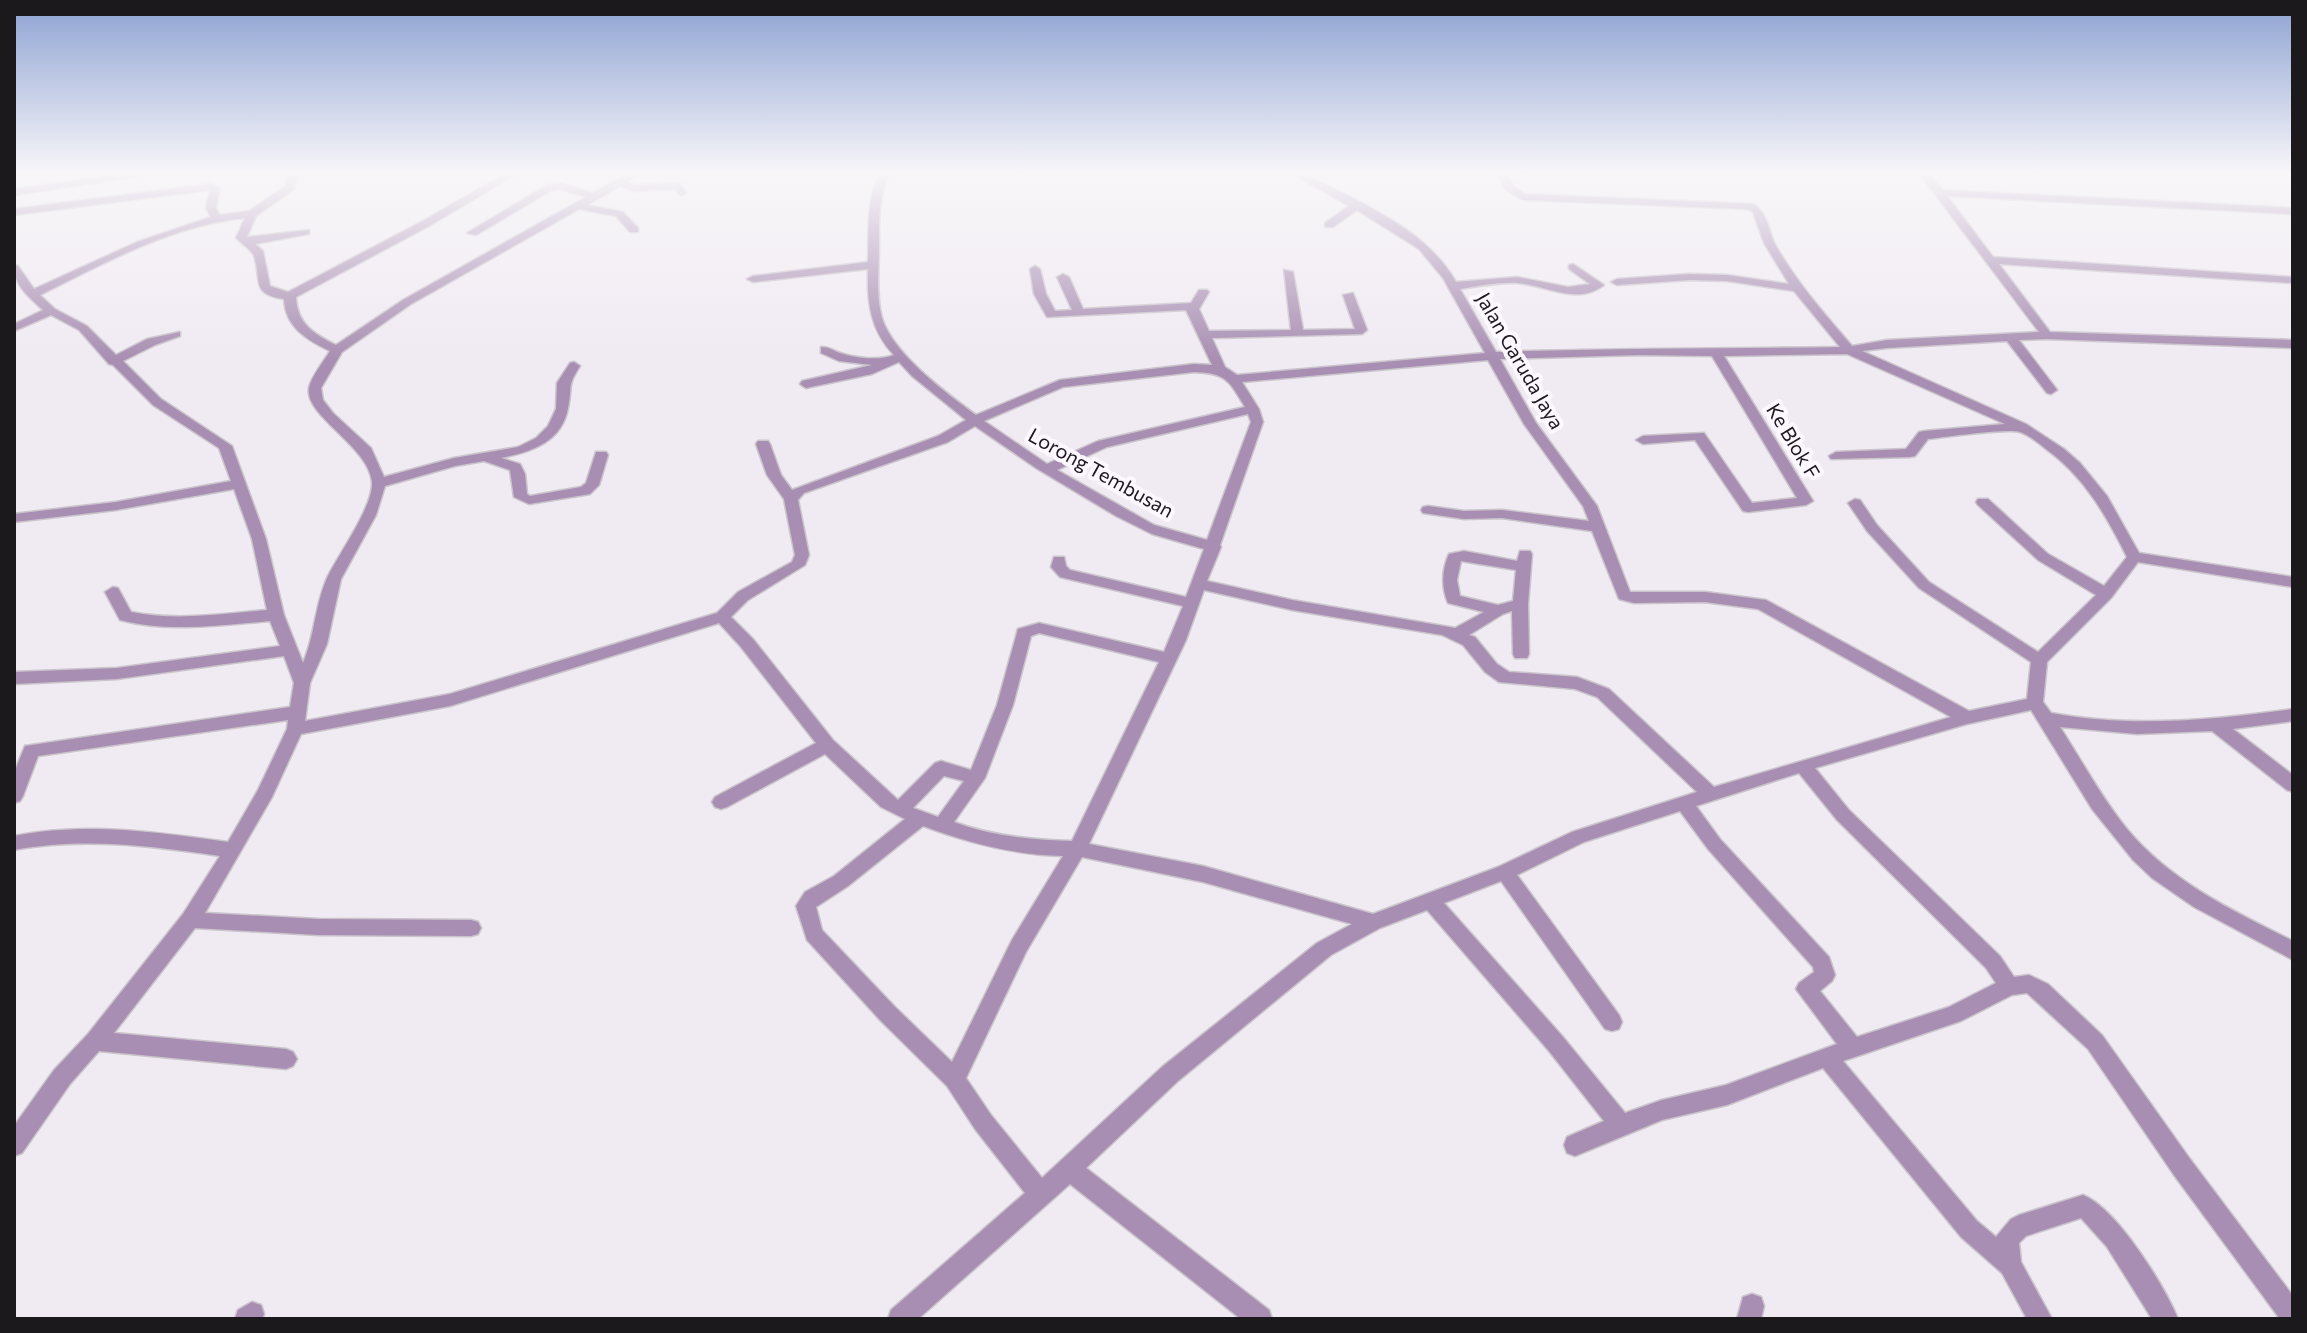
<svg xmlns="http://www.w3.org/2000/svg" width="2307" height="1333" viewBox="0 0 2307 1333" font-family="Commissioner,sans-serif">
<rect width="100%" height="100%" fill="#f0eaf2"/>
<g fill="none" stroke-linecap="round" stroke-linejoin="round">
<g stroke="#cac4cb" stroke-width="3">
<path id="minor" d="M 132,173 L 161,173 L 14,195 L 14,189 Z
M 292,173 L 303,173 L 297,180 L 294,189 L 256,216 L 247,237 L 309,230 L 309,234 L 255,244 L 263,251 L 270,286 L 288,292 L 421,222 L 506,173 L 518,173 L 429,226 L 296,297 C 297,324 314,334 336,345 L 403,300 L 586,197 L 560,189 L 552,190 L 476,235 L 467,233 L 547,185 L 560,183 L 593,193 L 628,173 L 641,173 L 627,182 L 635,185 L 677,183 L 680,184 L 686,193 L 681,196 L 674,189 L 634,191 L 620,186 L 587,205 L 623,212 L 638,228 L 638,232 L 630,232 L 616,216 L 579,209 L 411,304 L 342,352 L 321,388 L 323,400 L 333,413 L 371,448 L 384,477 L 454,458 L 518,447 L 536,438 L 548,426 L 556,409 L 557,383 L 570,363 L 574,362 L 580,366 C 566,388 573,385 568,408 C 562,442 531,452 501,458 L 520,464 L 525,474 L 527,494 L 530,496 L 581,487 L 586,483 L 596,452 L 606,452 L 608,455 L 599,485 L 590,494 L 529,504 L 514,497 L 510,470 L 484,461 L 455,466 L 385,486 L 376,515 L 341,579 L 327,644 L 310,683 L 305,721 L 450,694 L 717,613 L 738,592 L 792,562 L 795,555 L 784,499 L 767,475 L 756,444 L 758,441 L 768,441 L 770,444 L 781,475 L 792,490 L 938,436 L 966,420 L 912,376 L 899,362 L 872,374 L 806,388 L 800,384 L 802,381 L 872,365 L 839,361 L 821,353 L 821,347 C 829,347 832,350 840,353 C 854,358 880,361 894,355 C 870,330 867,302 868,269 L 753,282 L 747,279 L 753,276 L 868,262 C 869,233 866,200 880,173 L 890,173 C 878,196 879,221 879,246 C 879,268 876,292 881,314 C 889,351 946,393 976,415 L 1060,380 L 1194,364 L 1212,365 L 1186,310 L 1047,317 L 1034,294 L 1030,269 L 1035,266 L 1040,269 L 1046,294 L 1055,311 L 1072,310 L 1057,277 L 1063,274 L 1069,277 L 1083,309 L 1191,303 L 1199,290 L 1207,290 L 1209,292 L 1199,309 L 1209,331 L 1291,330 L 1284,270 L 1293,272 L 1303,330 L 1355,329 L 1343,295 L 1353,293 L 1367,330 L 1362,334 L 1212,338 L 1225,367 L 1237,375 L 1485,353 L 1443,278 L 1419,249 L 1357,210 L 1333,227 L 1325,227 L 1325,223 L 1349,206 L 1291,173 L 1304,173 C 1357,202 1425,227 1456,282 L 1517,277 L 1568,287 L 1590,284 L 1569,269 L 1569,265 L 1573,264 L 1604,285 C 1577,306 1546,285 1517,283 C 1498,282 1479,286 1460,289 L 1496,352 C 1611,348 1725,349 1840,347 L 1794,291 L 1727,281 L 1689,280 L 1617,285 L 1611,282 L 1617,279 L 1689,274 L 1727,275 L 1789,284 L 1764,243 L 1753,212 L 1747,209 L 1523,200 L 1506,190 L 1496,173 L 1506,173 L 1513,186 L 1525,194 L 1753,204 C 1768,212 1768,232 1776,246 C 1797,283 1825,314 1852,346 L 1887,340 L 2039,332 L 1919,173 L 1929,173 L 1942,190 L 2293,208 L 2293,214 L 1947,196 L 1993,257 L 2293,277 L 2293,283 L 1999,264 L 2050,332 L 2293,340 L 2293,348 L 2047,339 L 2019,340 L 2057,390 L 2051,394 L 2047,393 L 2007,341 L 1887,348 L 1862,351 L 2026,424 L 2064,449 L 2080,463 L 2107,496 L 2139,553 L 2293,577 L 2293,587 L 2138,562 L 2111,598 L 2047,662 L 2043,702 L 2051,713 C 2131,728 2212,720 2293,709 L 2293,721 L 2233,729 L 2293,775 L 2293,792 L 2287,790 L 2212,731 L 2137,734 L 2060,727 C 2082,761 2101,797 2127,829 C 2171,882 2233,911 2293,941 L 2293,960 L 2194,907 L 2152,878 L 2133,860 L 2092,809 L 2031,710 L 1967,724 L 1815,768 L 1849,810 L 2000,956 L 2014,977 L 2029,975 L 2048,984 L 2102,1035 L 2190,1159 L 2293,1296 L 2293,1319 L 2280,1319 L 2174,1175 L 2088,1049 L 2027,993 L 2012,995 L 1961,1021 L 1843,1061 L 1977,1221 L 1996,1237 L 2011,1219 L 2019,1215 L 2083,1195 C 2117,1209 2164,1285 2178,1319 L 2152,1319 L 2107,1247 L 2081,1218 L 2026,1236 L 2019,1243 L 2021,1262 L 2052,1319 L 2027,1319 L 2002,1273 L 1961,1237 L 1823,1068 L 1727,1105 L 1662,1120 L 1575,1156 L 1567,1153 L 1564,1145 L 1567,1137 L 1604,1121 L 1549,1051 L 1427,910 L 1380,928 L 1331,955 L 1178,1081 L 1086,1168 L 1269,1310 L 1272,1319 L 1241,1319 L 1070,1184 L 918,1319 L 888,1319 L 891,1310 L 1025,1193 L 975,1129 L 947,1086 L 881,1021 L 807,940 L 796,906 L 805,892 L 834,876 L 905,819 L 881,807 L 825,754 L 727,807 L 721,809 L 715,807 L 712,802 L 715,797 L 816,743 L 741,647 L 719,623 L 450,706 L 301,734 L 272,797 L 205,913 L 318,919 L 471,920 L 478,922 L 481,928 L 478,934 L 471,936 L 318,935 L 195,928 L 114,1033 L 286,1049 L 293,1052 L 297,1059 L 293,1066 L 286,1069 L 99,1051 L 70,1084 L 22,1153 L 14,1156 L 14,1126 L 54,1070 L 88,1034 L 183,914 L 220,856 C 151,846 84,837 14,850 L 14,836 C 86,822 156,832 228,842 L 258,790 L 287,729 L 288,720 L 38,756 L 23,796 L 20,801 L 14,803 L 14,773 L 25,746 L 290,707 L 294,683 L 284,656 L 117,679 L 14,684 L 14,672 L 117,668 L 280,646 L 270,621 C 220,625 169,633 120,620 L 105,592 L 113,587 L 118,588 L 131,612 C 176,621 222,614 267,610 L 252,539 L 234,489 L 116,510 L 14,522 L 14,514 L 116,502 L 231,481 L 219,448 L 153,405 L 113,365 L 109,364 L 79,330 L 51,315 L 14,331 L 14,324 L 43,310 C 29,297 14,286 14,265 L 18,266 L 34,289 L 137,242 L 211,217 L 206,208 L 210,190 L 14,215 L 14,209 L 210,184 L 220,188 L 216,208 L 220,215 L 249,211 L 286,186 L 287,179 ZM 245,218 L 236,238 C 242,244 251,249 254,256 C 262,280 250,294 284,299 C 285,327 307,340 330,351 C 324,361 311,377 309,388 C 304,416 369,446 372,482 C 374,505 339,554 328,576 C 315,603 315,636 303,663 L 284,615 L 266,539 L 232,446 L 161,399 L 123,361 L 155,345 L 180,336 L 180,332 L 147,339 L 116,355 L 87,326 L 55,309 L 40,295 C 104,263 173,225 245,218 ZM 1847,354 L 2005,424 L 1924,431 L 1919,432 L 1906,449 L 1836,452 L 1829,456 L 1831,459 L 1910,457 L 1915,456 L 1928,439 C 1944,437 2009,428 2020,432 C 2029,435 2039,443 2046,449 C 2084,476 2106,515 2127,557 L 2104,586 L 2048,554 L 1988,499 L 1978,499 L 1976,502 L 1978,505 L 2038,560 L 2096,595 L 2038,652 L 1929,582 L 1877,525 L 1860,500 L 1855,499 L 1848,503 L 1867,531 L 1919,588 L 2031,662 L 2027,699 L 1969,711 L 1766,600 L 1705,592 L 1630,592 L 1597,506 L 1536,423 L 1500,359 L 1639,355 L 1712,356 L 1797,498 L 1752,503 L 1704,433 L 1643,436 L 1636,440 L 1643,444 L 1695,440 L 1743,511 L 1748,512 L 1806,505 L 1813,501 L 1724,356 ZM 1488,360 L 1524,424 L 1583,506 L 1589,521 L 1502,510 L 1464,511 L 1428,506 L 1423,507 L 1421,510 L 1423,513 L 1464,519 L 1502,518 L 1592,531 L 1619,599 L 1634,603 L 1705,602 L 1758,609 L 1951,717 L 1714,787 L 1609,689 L 1577,677 L 1509,672 L 1497,664 L 1475,637 L 1469,635 L 1503,614 L 1512,611 L 1513,654 L 1515,658 L 1527,658 L 1529,654 L 1528,604 L 1532,554 L 1530,551 L 1520,551 L 1517,561 L 1464,551 L 1449,554 C 1442,569 1441,587 1448,603 L 1484,612 L 1455,628 L 1292,600 L 1207,581 L 1221,547 L 1220,545 L 1263,422 L 1259,409 L 1242,382 ZM 1194,372 C 1227,373 1229,381 1245,407 L 1098,441 L 1047,464 L 984,421 L 1063,387 ZM 1248,414 L 1251,422 L 1207,540 L 1154,525 L 1057,470 L 1107,447 ZM 975,426 L 1036,468 L 1116,516 L 1152,534 L 1204,549 L 1186,597 L 1070,570 L 1066,566 L 1064,557 L 1054,557 L 1051,567 L 1060,577 L 1183,606 L 1164,652 L 1039,623 L 1018,629 L 997,705 L 971,770 L 941,761 L 935,763 L 898,800 L 833,740 L 753,639 L 731,617 L 748,600 L 805,565 L 809,555 L 798,500 L 804,493 L 948,442 ZM 1461,561 L 1516,570 L 1513,601 L 1498,605 L 1460,596 L 1457,580 ZM 1204,590 L 1292,610 L 1442,635 L 1463,645 L 1485,672 L 1499,682 L 1575,689 L 1597,697 L 1697,792 L 1572,832 L 1498,867 L 1373,914 L 1203,866 L 1089,844 L 1186,640 ZM 1039,633 L 1159,662 L 1072,841 C 1032,840 991,836 954,822 L 985,778 L 1013,705 L 1031,636 ZM 1799,773 L 1837,820 L 1986,968 L 1996,983 L 1949,1007 L 1857,1037 L 1820,991 L 1832,981 L 1835,975 L 1829,957 L 1720,839 L 1696,806 ZM 944,776 L 964,781 L 938,817 L 913,808 ZM 1680,811 L 1708,849 L 1813,967 L 1814,972 L 1799,983 L 1796,989 L 1837,1044 L 1726,1085 L 1662,1100 L 1625,1113 L 1563,1037 L 1444,903 L 1501,881 L 1605,1029 L 1612,1031 L 1619,1029 L 1622,1022 L 1619,1015 L 1517,875 L 1584,842 ZM 923,826 C 969,843 1014,855 1063,856 L 1012,940 L 952,1062 L 895,1007 L 822,930 L 816,907 L 848,886 ZM 1082,857 L 1203,882 L 1352,924 L 1317,943 L 1162,1067 L 1042,1178 L 991,1115 L 966,1078 L 1026,952 Z
M 1752,1294 L 1761,1297 L 1764,1306 L 1761,1319 L 1737,1319 L 1743,1297 Z
M 252,1302 L 261,1305 L 264,1314 L 262,1319 L 235,1319 L 238,1310 Z"/>
</g>
<use href="#minor" fill="#a88eb2" fill-rule="evenodd"/>
</g>
<linearGradient id="sky" x2="0" y2="1"><stop stop-color="#8da2d2"/><stop offset="0.48" stop-color="#f8f6f9"/><stop offset="1" stop-color="#f8f6f9" stop-opacity="0"/></linearGradient>
<rect width="2307" height="360" fill="url(#sky)"/>
<g text-anchor="middle" stroke-width="8" stroke-linejoin="round" paint-order="stroke">
<g font-size="20" fill="#1b191c" stroke="#fdf8ff">
<text transform="translate(1520 361) rotate(60)" y="7">Jalan Garuda Jaya</text>
<text transform="translate(1793 441) rotate(59)" y="7">Ke Blok F</text>
<text transform="translate(1101 473) rotate(29)" y="7">Lorong Tembusan</text>
</g>
</g>
<rect width="2307" height="1333" fill="none" stroke="#1b191c" stroke-width="32"/>
</svg>
